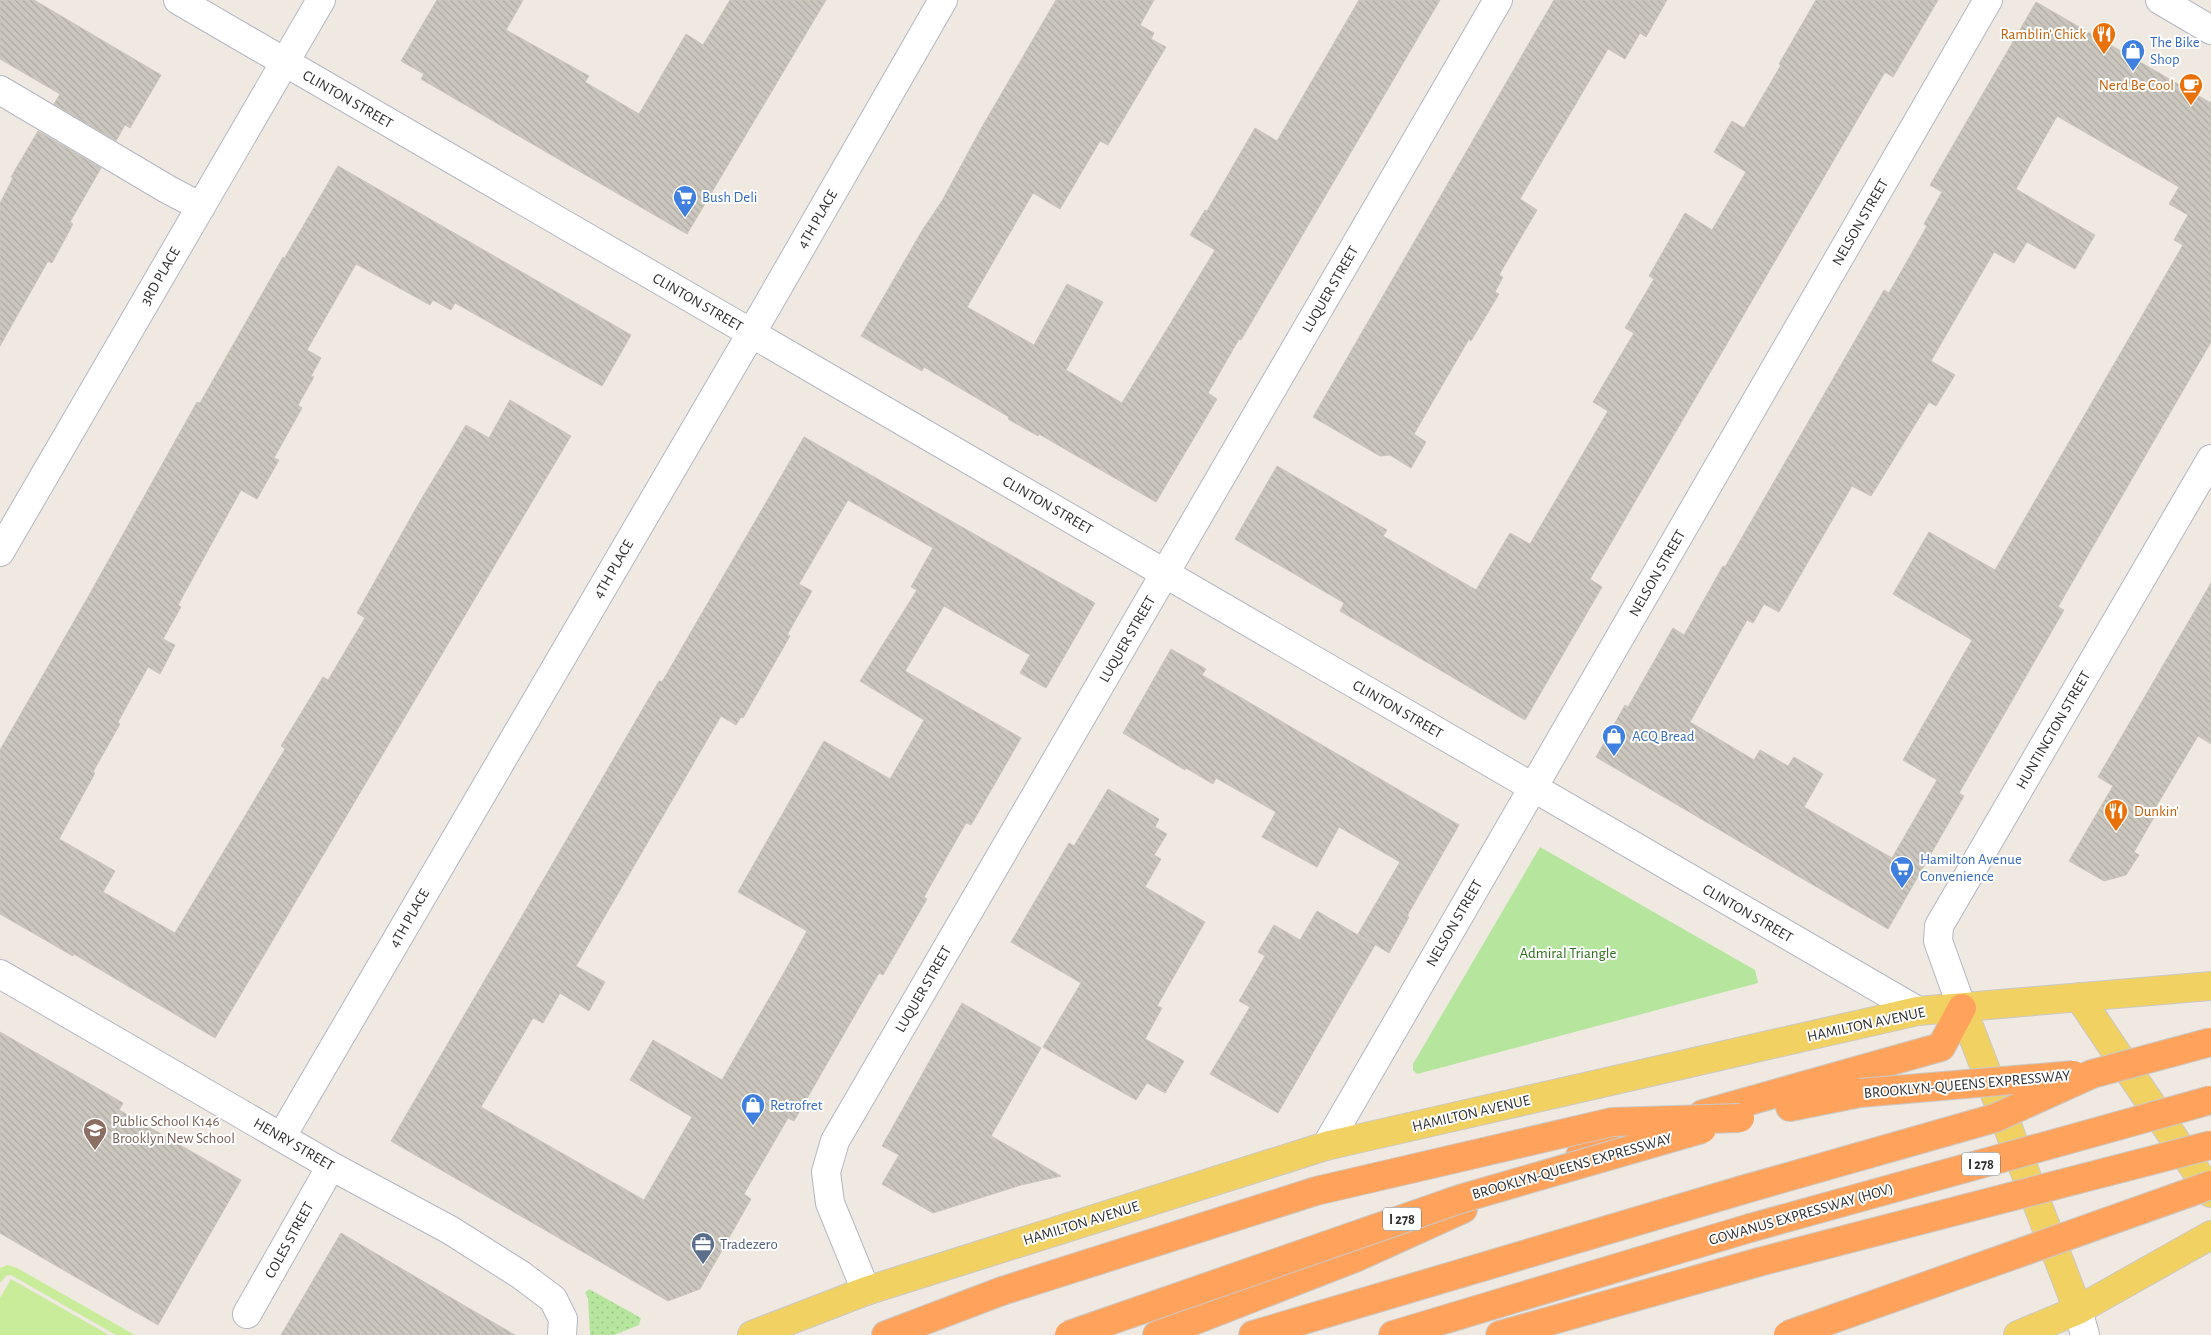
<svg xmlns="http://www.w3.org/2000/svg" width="2211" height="1335" viewBox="0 0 2211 1335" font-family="'Alegreya Sans',sans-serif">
<defs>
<pattern id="grass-dots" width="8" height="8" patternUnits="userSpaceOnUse" patternTransform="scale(1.25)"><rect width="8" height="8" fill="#b6e59e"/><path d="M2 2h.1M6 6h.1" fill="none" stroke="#9dc588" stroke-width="1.8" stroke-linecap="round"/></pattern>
<pattern id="building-back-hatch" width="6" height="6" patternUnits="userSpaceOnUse" patternTransform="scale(1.25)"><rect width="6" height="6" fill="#cbc7bf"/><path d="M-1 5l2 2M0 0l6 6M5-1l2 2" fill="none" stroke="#afaba4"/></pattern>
</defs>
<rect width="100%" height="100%" fill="#efe9e1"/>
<path fill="url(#grass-dots)" d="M 589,1289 L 641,1318 L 639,1325 L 614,1335 L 590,1335 L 588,1298 L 585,1293 Z"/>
<path fill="#b6e59e" d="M 1540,847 L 1755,970 L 1758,983 L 1417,1074 L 1413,1070 L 1413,1064 Z"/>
<path fill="#c9ec9a" d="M 8,1265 L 17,1268 L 135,1335 L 116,1335 L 11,1275 L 7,1275 L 0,1283 L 0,1268 Z
M 11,1279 L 109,1335 L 0,1335 L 0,1298 Z"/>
<path fill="url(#building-back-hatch)" stroke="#cbc5ba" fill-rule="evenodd" d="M 0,0 L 34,0 L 161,75 L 130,128 L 125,125 L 116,141 L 54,104 L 60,94 L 0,59 Z
M 437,0 L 523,0 L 506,30 L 589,76 L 585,82 L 639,114 L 686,34 L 703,45 L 730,0 L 826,0 L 687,234 L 421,79 L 424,74 L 401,61 Z
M 1056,0 L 1154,0 L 1140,25 L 1154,33 L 1151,39 L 1166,47 L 1108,145 L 1100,141 L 1060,209 L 1033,193 L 967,307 L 1034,345 L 1067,284 L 1103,302 L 1066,370 L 1122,403 L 1215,250 L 1190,235 L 1205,210 L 1207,211 L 1255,128 L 1277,141 L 1359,0 L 1440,0 L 1241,340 L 1239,339 L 1208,393 L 1217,399 L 1156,502 L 1039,434 L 1038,436 L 1008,419 L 1009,417 L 924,367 L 922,371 L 861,336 L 923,229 L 942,201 L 982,127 Z
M 1554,0 L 1667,0 L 1646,37 L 1640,33 L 1625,59 L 1608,49 L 1520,199 L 1537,210 L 1499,275 L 1503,277 L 1495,292 L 1499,294 L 1471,341 L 1469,339 L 1414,434 L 1426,442 L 1411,468 L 1390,455 L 1380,456 L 1313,417 Z
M 1816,0 L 1938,0 L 1893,77 L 1885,72 L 1604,555 L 1590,579 L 1602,587 L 1525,720 L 1340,611 L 1344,603 L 1235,539 L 1277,466 L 1387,530 L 1383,536 L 1476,590 L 1510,533 L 1530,544 L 1608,411 L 1593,402 L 1634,333 L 1625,328 L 1654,279 L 1649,276 L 1685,213 L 1712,230 L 1746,172 L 1714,152 L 1732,121 L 1744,128 L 1781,65 L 1779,64 Z
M 2036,2 L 2211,103 L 2211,342 L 2058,607 L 2064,610 L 1959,793 L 1964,796 L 1888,929 L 1596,757 L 1625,705 L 1628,707 L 1673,628 L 1684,635 L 1723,566 L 1725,567 L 1884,290 L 1889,293 L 1927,226 L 1924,224 L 1942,192 L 1930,185 ZM 2057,116 L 2179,187 L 2169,204 L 2188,215 L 2174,240 L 2183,245 L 1995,570 L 1929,532 L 1893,594 L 1972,640 L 1903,760 L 1937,780 L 1892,858 L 1804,807 L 1823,774 L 1794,757 L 1788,766 L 1760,750 L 1754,760 L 1690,722 L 1747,620 L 1753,623 L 1764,604 L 1779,612 L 1852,486 L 1871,496 L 1929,402 L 1936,406 L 1955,375 L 1931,361 L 1994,252 L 2014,263 L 2027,242 L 2075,269 L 2095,235 L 2016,189 Z
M 38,131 L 101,168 L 70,222 L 73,224 L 52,263 L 48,261 L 0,346 L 0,203 L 13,178 L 11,177 Z
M 338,166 L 631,335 L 602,386 L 455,303 L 451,310 L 433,300 L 430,305 L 356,264 L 307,350 L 321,358 L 311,376 L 314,377 L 298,405 L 302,408 L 274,458 L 279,460 L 257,499 L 241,490 L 178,605 L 181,607 L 163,639 L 175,645 L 160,674 L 148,667 L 118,722 L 120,724 L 93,772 L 95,773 L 59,839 L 115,871 L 103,892 L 175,933 L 285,749 L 281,746 L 323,677 L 328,680 L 365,618 L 357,613 L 419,503 L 466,425 L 489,438 L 510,400 L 571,436 L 215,1038 L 74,954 L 73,956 L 0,914 L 0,750 L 88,597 L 197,402 L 200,403 L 283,257 L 284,259 Z
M 804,437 L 1095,603 L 1046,688 L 1020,673 L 1030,655 L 944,606 L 905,671 L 1021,738 L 971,825 L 966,823 L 924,897 L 927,899 L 883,975 L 879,973 L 794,1121 L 788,1118 L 744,1194 L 751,1199 L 700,1289 L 668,1301 L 391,1141 L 659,681 L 662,682 ZM 848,500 L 933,548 L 911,587 L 917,590 L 860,681 L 924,720 L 890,779 L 824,741 L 738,892 L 807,931 L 785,971 L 722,1080 L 653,1040 L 630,1080 L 692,1117 L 644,1200 L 481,1107 L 533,1018 L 543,1023 L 560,993 L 589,1011 L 605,982 L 576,966 L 721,716 L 736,725 L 741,717 L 743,718 L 790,636 L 787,635 L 812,591 L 799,584 Z
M 2211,583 L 2211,744 L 2198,736 L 2154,810 L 2157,812 L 2134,852 L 2139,855 L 2126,875 L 2104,881 L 2069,861 L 2113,786 L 2098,777 Z
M 1171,649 L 1206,669 L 1202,675 L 1459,825 L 1407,916 L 1409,917 L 1389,953 L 1358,934 L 1400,862 L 1339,827 L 1317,867 L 1262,837 L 1276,812 L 1216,778 L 1213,784 L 1186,768 L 1185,770 L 1123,733 Z
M 1108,789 L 1159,819 L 1155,827 L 1167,834 L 1154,855 L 1161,859 L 1145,887 L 1205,922 L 1157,1006 L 1162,1008 L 1145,1039 L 1184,1061 L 1165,1093 L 1147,1083 L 1136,1100 L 1043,1047 L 1081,983 L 1011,942 L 1069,843 L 1074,846 Z
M 1317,911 L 1375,945 L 1278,1113 L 1210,1074 L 1250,1007 L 1239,1001 L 1265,956 L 1258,952 L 1274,925 L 1300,940 Z
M 962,1003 L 1041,1048 L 991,1136 L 1061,1176 L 1021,1185 L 933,1213 L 882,1184 L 899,1155 L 882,1146 Z
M 0,1032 L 123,1103 L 119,1110 L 241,1180 L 158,1325 L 0,1233 Z
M 341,1233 L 465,1306 L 515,1335 L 281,1335 Z"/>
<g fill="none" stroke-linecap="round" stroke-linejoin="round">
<g stroke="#b4b7c1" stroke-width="30">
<path id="minor" d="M 178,0 L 1918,1011
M 2160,0 L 2211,30
M 0,90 L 167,189 L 201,207
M 0,552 L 321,0
M 0,974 L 331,1166 L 450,1230 L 521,1275 L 553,1299 L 563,1319 L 562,1335
M 1962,1008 L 1938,941 L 1939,926 L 2211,459
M 282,1136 L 766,308 L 943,0
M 1326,1146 L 1988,0
M 866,1291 L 830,1203 L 826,1172 L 835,1141 L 1498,0
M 2078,1310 L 2085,1335
M 247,1314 L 331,1166"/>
</g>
<g stroke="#c9c9c9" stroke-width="30">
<path id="major" d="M 2079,997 L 2211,1193
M 1962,1008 L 2078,1310
M 752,1335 L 866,1291 L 1326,1146 L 1918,1011 L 2211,986
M 2018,1335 L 2078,1310 L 2211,1235"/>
</g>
<g stroke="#c9c9c9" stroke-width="30">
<path id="highway" d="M 1790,1107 L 1860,1093
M 1703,1114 L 1941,1047 L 1962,1008
M 1580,1156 L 1617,1138 L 1664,1125
M 886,1335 L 1002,1291
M 1157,1335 L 1355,1258 L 1463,1209
M 1253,1335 L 1742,1190
M 1393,1335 L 1750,1228
M 1500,1335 L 1759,1262"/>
</g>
<use href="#minor" stroke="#fff" stroke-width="28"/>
<use href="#major" stroke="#f2d163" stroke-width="28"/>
<use href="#highway" stroke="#ffa35c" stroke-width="28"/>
<g stroke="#c9c9c9" stroke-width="30" stroke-linecap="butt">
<path id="highway-bridge" d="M 1860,1093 L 2073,1075
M 1742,1190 L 1995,1118 L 2092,1074 L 2211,1042
M 1750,1228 L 2211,1100
M 1759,1262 L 2211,1145
M 1002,1291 L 1316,1191 L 1612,1122 L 1740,1118
M 1069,1335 L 1460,1199 L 1702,1129
M 1788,1335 L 2211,1185"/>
</g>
<use href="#highway-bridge" stroke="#ffa35c" stroke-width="28"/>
</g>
<defs>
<g id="restaurant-pin" transform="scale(1.25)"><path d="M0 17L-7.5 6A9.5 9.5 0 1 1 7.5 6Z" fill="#e8710a" stroke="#fff"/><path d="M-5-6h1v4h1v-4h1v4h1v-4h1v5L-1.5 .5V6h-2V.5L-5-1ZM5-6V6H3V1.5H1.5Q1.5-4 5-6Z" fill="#fff"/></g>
<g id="shop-pin" transform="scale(1.25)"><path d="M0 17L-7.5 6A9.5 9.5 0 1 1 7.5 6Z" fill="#3f7fe0" stroke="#fff"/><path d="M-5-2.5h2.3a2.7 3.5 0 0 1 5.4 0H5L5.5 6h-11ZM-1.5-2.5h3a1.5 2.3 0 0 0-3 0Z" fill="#fff"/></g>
<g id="cafe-pin" transform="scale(1.25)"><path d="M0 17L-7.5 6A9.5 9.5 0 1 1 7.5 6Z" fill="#e8710a" stroke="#fff"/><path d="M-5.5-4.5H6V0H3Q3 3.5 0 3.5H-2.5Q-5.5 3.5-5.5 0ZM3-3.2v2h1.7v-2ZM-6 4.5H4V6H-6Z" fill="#fff"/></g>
<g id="supermarket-pin" transform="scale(1.25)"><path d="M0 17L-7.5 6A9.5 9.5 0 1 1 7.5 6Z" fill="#3f7fe0" stroke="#fff"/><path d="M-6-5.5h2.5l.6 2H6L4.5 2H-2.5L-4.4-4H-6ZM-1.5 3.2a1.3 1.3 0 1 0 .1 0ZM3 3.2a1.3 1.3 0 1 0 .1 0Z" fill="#fff"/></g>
<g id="school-pin" transform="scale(1.25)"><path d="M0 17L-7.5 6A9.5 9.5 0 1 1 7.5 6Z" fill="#8d6e63" stroke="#fff"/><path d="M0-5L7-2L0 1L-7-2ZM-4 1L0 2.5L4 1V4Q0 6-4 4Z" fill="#fff"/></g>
<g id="office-pin" transform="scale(1.25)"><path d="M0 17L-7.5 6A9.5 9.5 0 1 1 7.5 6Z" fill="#5c6f8a" stroke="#fff"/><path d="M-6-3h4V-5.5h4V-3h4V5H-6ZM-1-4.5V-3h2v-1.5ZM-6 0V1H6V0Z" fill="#fff"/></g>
</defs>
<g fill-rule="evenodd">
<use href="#restaurant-pin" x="2104" y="34"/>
<use href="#shop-pin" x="2133" y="51"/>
<use href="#cafe-pin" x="2191" y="85"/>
<use href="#supermarket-pin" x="685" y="197"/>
<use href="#shop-pin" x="1614" y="736"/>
<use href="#restaurant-pin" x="2116" y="811"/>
<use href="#supermarket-pin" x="1902" y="868"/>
<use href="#shop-pin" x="753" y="1105"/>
<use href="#school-pin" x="95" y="1130"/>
<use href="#office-pin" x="703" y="1244"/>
</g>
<g text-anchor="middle" stroke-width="4" stroke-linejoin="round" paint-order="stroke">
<g fill="#fff" stroke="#6d6d6d" stroke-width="1">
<rect x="1962" y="1152.5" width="38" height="23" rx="4"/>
<rect x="1383" y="1207.5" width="38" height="23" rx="4"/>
</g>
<g font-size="14" font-weight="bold" fill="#2e2e2e">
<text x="1981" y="1169">I 278</text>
<text x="1402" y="1224">I 278</text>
</g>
<g font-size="15" fill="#c56008" stroke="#fff" text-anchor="end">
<text x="2086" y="39">Ramblin' Chick</text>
<text x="2174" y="90">Nerd Be Cool</text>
<text x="2134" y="816" text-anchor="start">Dunkin'</text>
</g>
<g font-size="15" fill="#366cbe" stroke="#fff" text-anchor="start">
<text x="2150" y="47">The Bike<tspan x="2150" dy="17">Shop</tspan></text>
<text x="702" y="202">Bush Deli</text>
<text x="1632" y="741">ACQ Bread</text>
<text x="1920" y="864">Hamilton Avenue<tspan x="1920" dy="17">Convenience</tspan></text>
<text x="770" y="1110">Retrofret</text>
</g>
<g font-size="15" fill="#2e2e2e" stroke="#fff">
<text transform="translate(348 99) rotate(30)" y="5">CLINTON STREET</text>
<text transform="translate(817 219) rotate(-60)" y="5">4TH PLACE</text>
<text transform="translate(1860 222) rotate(-60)" y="5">NELSON STREET</text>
<text transform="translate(160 276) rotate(-60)" y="5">3RD PLACE</text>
<text transform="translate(1330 289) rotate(-60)" y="5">LUQUER STREET</text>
<text transform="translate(698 302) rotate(30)" y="5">CLINTON STREET</text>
<text transform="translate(1048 505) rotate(30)" y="5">CLINTON STREET</text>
<text transform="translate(613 569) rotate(-60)" y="5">4TH PLACE</text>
<text transform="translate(1657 573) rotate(-60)" y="5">NELSON STREET</text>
<text transform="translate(1127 639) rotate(-60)" y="5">LUQUER STREET</text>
<text transform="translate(1398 709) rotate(30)" y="5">CLINTON STREET</text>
<text transform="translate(2053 730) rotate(-60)" y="5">HUNTINGTON STREET</text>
<text transform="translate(1748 913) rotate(30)" y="5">CLINTON STREET</text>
<text transform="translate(409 918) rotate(-60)" y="5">4TH PLACE</text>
<text transform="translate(1454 923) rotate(-60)" y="5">NELSON STREET</text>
<text transform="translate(923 989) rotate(-60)" y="5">LUQUER STREET</text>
<text transform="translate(1866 1024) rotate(-12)" y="5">HAMILTON AVENUE</text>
<text transform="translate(1967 1084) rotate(-5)" y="5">BROOKLYN-QUEENS EXPRESSWAY</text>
<text transform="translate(1471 1113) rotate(-13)" y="5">HAMILTON AVENUE</text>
<text transform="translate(294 1144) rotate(30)" y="5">HENRY STREET</text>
<text transform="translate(1572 1166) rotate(-16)" y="5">BROOKLYN-QUEENS EXPRESSWAY</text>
<text transform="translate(1801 1214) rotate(-16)" y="5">GOWANUS EXPRESSWAY (HOV)</text>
<text transform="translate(1081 1223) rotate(-17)" y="5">HAMILTON AVENUE</text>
<text transform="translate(289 1240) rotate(-61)" y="5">COLES STREET</text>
</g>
<g font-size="15" fill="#2c6e1b" stroke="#fff">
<text x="1568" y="958">Admiral Triangle</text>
</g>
<g font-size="15" fill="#785e54" stroke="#fff" text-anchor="start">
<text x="112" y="1126">Public School K146<tspan x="112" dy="17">Brooklyn New School</tspan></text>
</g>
<g font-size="15" fill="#4e5e75" stroke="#fff" text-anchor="start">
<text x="720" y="1249">Tradezero</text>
</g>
</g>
</svg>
